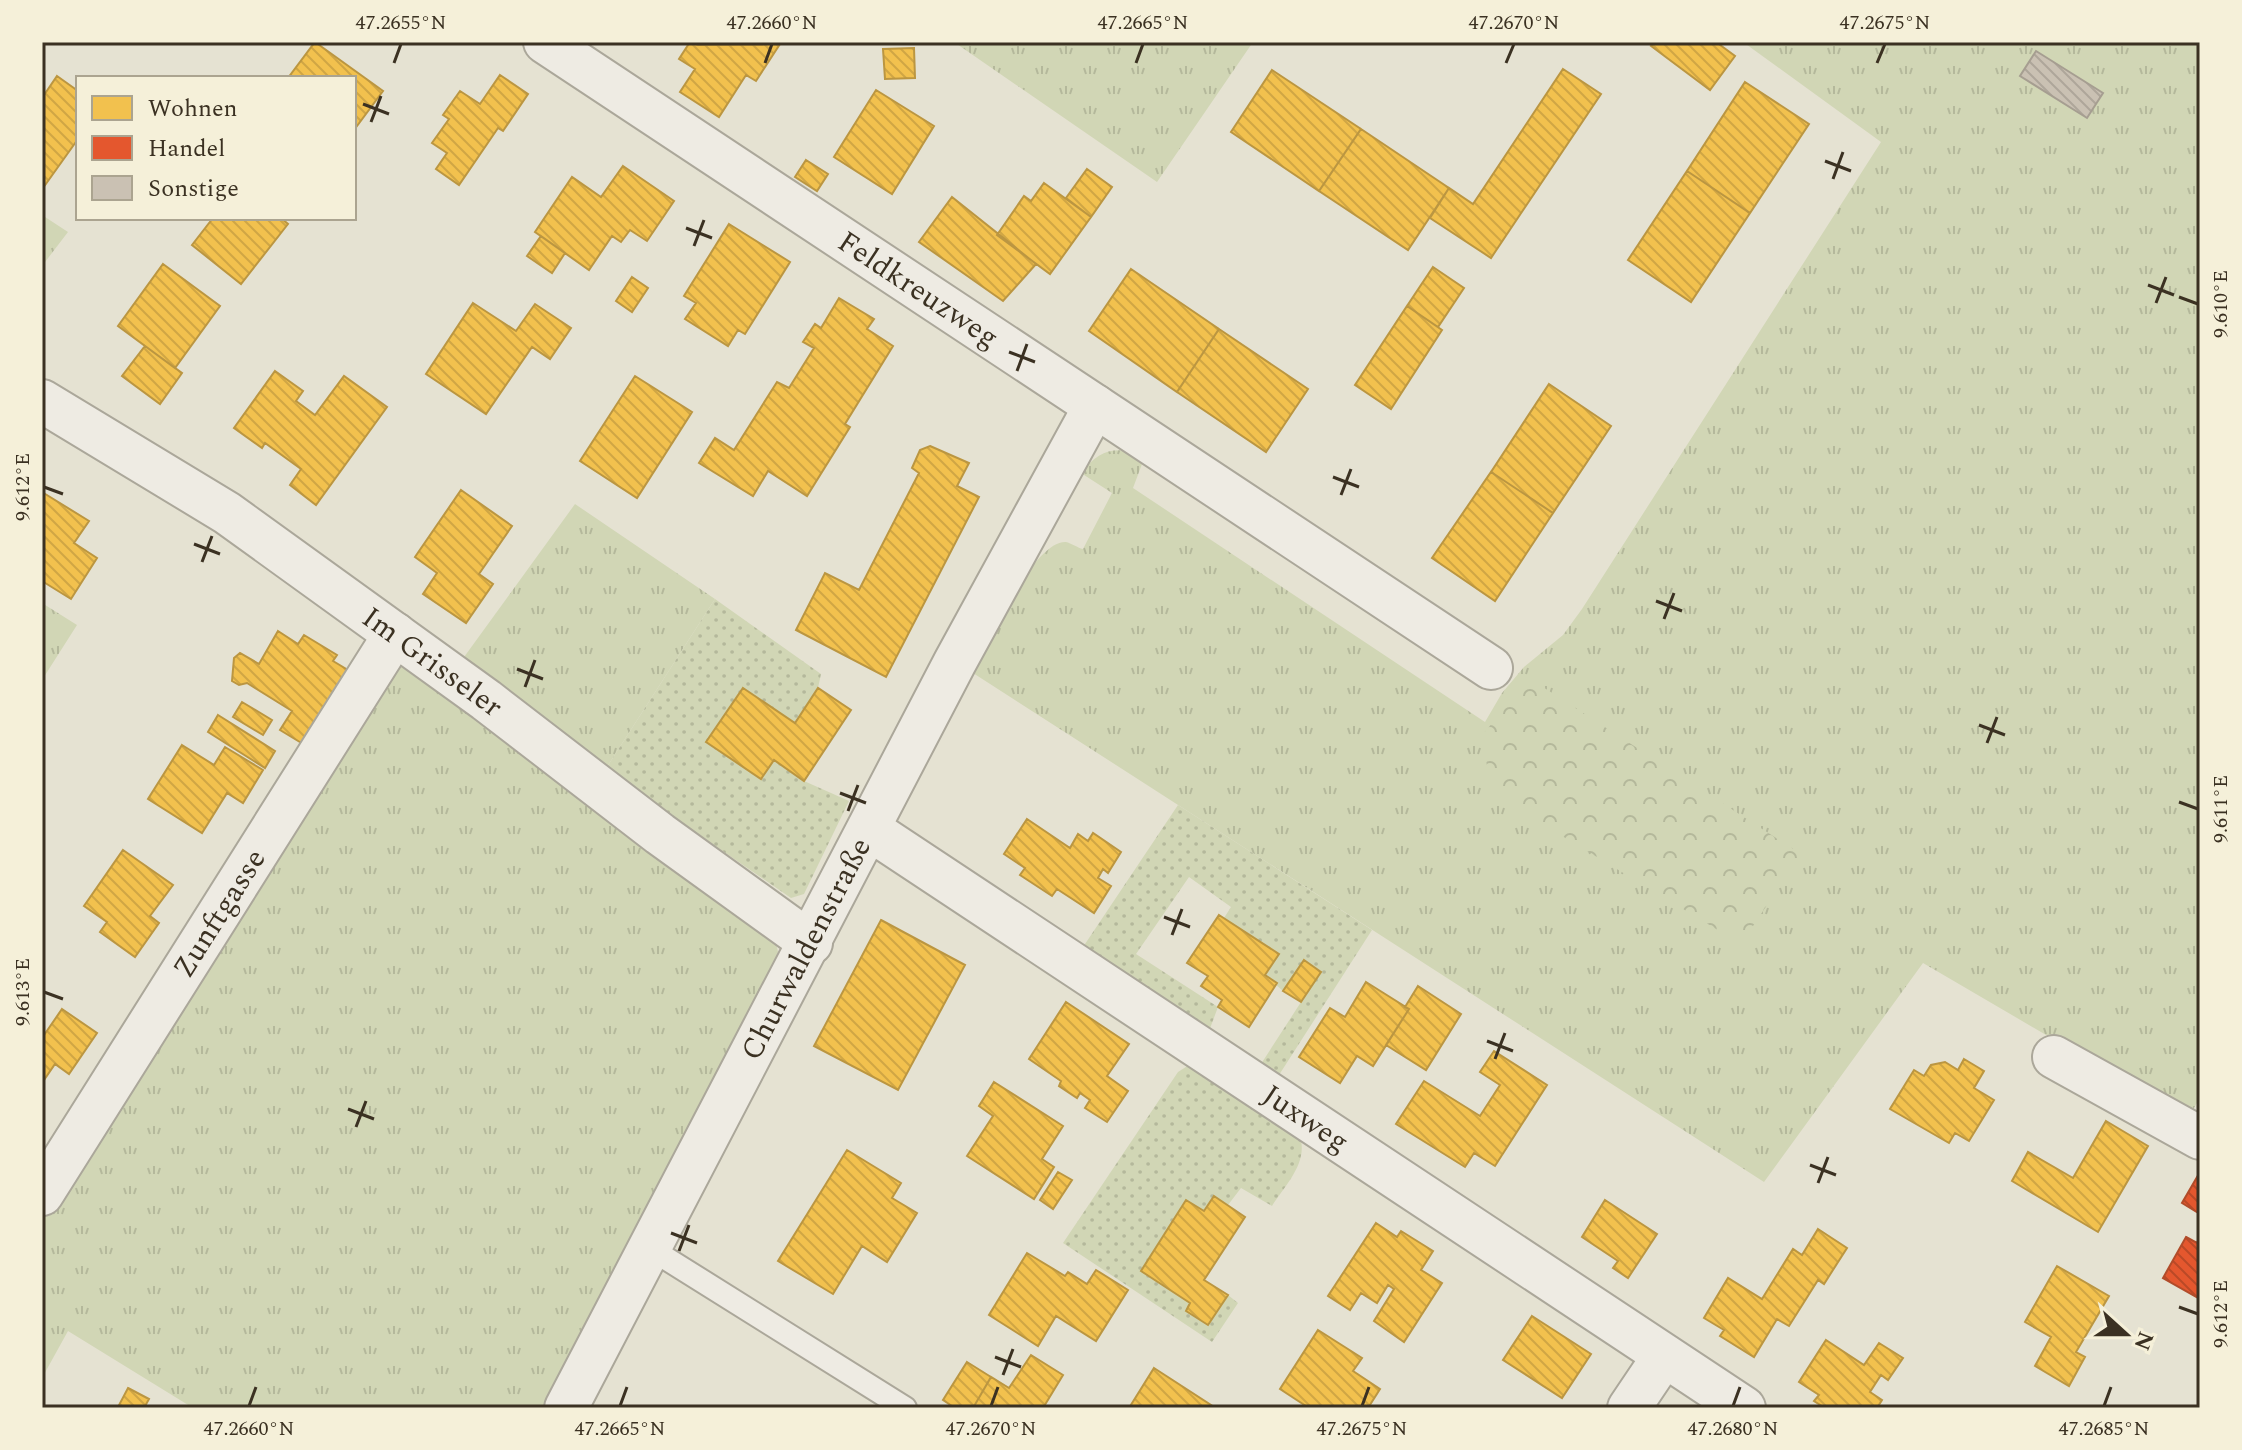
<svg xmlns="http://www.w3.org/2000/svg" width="2242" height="1450" viewBox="0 0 2242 1450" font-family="Spectral,serif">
<defs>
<pattern id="grass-tufts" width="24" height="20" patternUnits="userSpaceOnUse" patternTransform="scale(2)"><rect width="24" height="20" fill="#d1d6b5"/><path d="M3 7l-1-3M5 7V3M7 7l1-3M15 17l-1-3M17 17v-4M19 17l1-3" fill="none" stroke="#b4b89b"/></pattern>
<pattern id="park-crowns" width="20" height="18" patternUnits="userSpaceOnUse" patternTransform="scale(2)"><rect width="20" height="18" fill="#d1d6b5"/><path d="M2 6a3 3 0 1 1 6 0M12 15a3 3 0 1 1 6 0" fill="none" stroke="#b4b89b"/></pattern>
<pattern id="garden-dots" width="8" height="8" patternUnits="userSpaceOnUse" patternTransform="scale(2)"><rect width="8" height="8" fill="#d1d6b5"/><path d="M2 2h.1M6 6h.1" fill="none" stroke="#b4b89b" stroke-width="1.8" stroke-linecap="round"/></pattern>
<pattern id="homes-back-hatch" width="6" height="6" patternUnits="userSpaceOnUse" patternTransform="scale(2)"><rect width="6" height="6" fill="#f2c14e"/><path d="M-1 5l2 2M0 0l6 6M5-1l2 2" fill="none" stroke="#d0a644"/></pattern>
<pattern id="shops-back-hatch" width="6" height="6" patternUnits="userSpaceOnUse" patternTransform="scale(2)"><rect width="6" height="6" fill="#e4572e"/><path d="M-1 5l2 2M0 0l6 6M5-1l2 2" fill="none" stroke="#ba4927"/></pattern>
<pattern id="building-back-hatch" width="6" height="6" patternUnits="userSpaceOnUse" patternTransform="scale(2)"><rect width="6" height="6" fill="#cac1b3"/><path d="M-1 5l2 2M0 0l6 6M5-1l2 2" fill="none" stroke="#aea69a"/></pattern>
</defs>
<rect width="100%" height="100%" fill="#e5e2d2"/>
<path fill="url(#grass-tufts)" d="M 954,42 L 1253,42 L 1157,182 Z
M 1743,42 L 2200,42 L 2200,1098 L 2188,1118 L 1923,963 L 1764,1182 L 973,673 C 987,646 1033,540 1066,542 C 1071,543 1078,548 1083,549 L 1112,493 L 1081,473 C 1099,449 1117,445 1145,456 L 1133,488 L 1485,722 L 1502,693 L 1524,667 L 1563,635 L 1582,609 L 1881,142 Z
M 42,215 L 68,232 L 42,266 Z
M 575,504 L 715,599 L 605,770 L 459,664 Z
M 42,603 L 77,625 L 42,680 Z
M 399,662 L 411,666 L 776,943 L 778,952 L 768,978 L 543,1408 L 193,1408 L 68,1331 L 42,1378 L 42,1213 Z"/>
<path fill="url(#park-crowns)" d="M 1529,678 L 1801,854 L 1741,944 L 1489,792 L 1484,733 Z"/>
<path fill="url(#garden-dots)" d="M 715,599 L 821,674 L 818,688 L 795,723 L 743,688 L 707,742 L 761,779 L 774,760 L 804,781 L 849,801 L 804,894 L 791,898 L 605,770 Z
M 1178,805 L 1372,930 L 1279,1075 L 1261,1064 L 1321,971 L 1304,960 L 1283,991 L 1265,975 L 1278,954 L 1224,918 L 1231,907 L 1189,877 L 1136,954 L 1218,1007 L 1209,1031 L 1083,947 Z
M 1189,1065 L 1299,1134 C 1310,1161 1286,1184 1272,1206 L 1241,1188 L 1228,1205 L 1214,1196 L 1204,1211 L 1186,1200 L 1141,1271 L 1190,1303 L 1186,1311 L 1208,1325 L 1228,1295 L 1238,1303 L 1212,1342 L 1063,1243 L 1178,1072 Z"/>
<path fill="url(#homes-back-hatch)" stroke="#bb9641" stroke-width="2" d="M 315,42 L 383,91 L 354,130 L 354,78 L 288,78 Z
M 690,42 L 698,45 L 780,44 L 756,81 L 746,75 L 719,117 L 680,92 L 695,69 L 679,59 Z
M 1655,42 L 1716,42 L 1735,56 L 1710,90 L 1651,46 Z
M 914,48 L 915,78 L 885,79 L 883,49 Z
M 1563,69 L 1601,94 L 1491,258 L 1430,218 L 1449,188 L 1473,204 Z
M 1272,70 L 1361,129 L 1319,191 L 1231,132 Z
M 500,75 L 528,94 L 503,131 L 498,128 L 459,185 L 436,169 L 447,153 L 432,143 L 449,119 L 443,115 L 460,91 L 480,104 Z
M 57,76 L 78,91 L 78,139 L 43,188 L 42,98 Z
M 1745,82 L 1809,124 L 1750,213 L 1687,171 Z
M 876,90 L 934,126 L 892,194 L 834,157 Z
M 1361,129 L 1449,188 L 1408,250 L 1319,191 Z
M 806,160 L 828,174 L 817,191 L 795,177 Z
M 623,166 L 674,201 L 647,241 L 630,230 L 621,242 L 612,236 L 589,270 L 535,232 L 572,177 L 601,197 Z
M 1087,169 L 1112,187 L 1091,217 L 1066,198 Z
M 1687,171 L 1750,213 L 1691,302 L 1628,260 Z
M 1044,183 L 1091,217 L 1050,274 L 997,235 L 1024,196 L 1031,201 Z
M 952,197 L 1036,264 L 1003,301 L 919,242 Z
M 213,218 L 281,218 L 288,224 L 241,284 L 192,245 Z
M 729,224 L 790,262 L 745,334 L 738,330 L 728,346 L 685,319 L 696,303 L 684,296 Z
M 541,236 L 565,253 L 552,273 L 527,256 Z
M 163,264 L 220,306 L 175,368 L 118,326 Z
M 1433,267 L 1464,288 L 1438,327 L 1407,306 Z
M 1131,269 L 1219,329 L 1177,392 L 1089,331 Z
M 632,277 L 648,288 L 632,312 L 616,301 Z
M 839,298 L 874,319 L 867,329 L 893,346 L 845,424 L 850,427 L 807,496 L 768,471 L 753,496 L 699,463 L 715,438 L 734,450 L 777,382 L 789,388 L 814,348 L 803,342 L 815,324 L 821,328 Z
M 473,303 L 516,331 L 535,304 L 571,328 L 550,359 L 532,347 L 486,414 L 426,374 Z
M 1407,306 L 1442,330 L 1391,409 L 1355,385 Z
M 1219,329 L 1308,389 L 1266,452 L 1177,392 Z
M 145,346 L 182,373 L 160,404 L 122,376 Z
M 275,371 L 303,391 L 296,401 L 315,415 L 344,376 L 387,407 L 316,505 L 290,485 L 301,469 L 265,443 L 262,448 L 234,428 Z
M 635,376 L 692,412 L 637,498 L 580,461 Z
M 1549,384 L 1611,426 L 1553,513 L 1491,472 Z
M 930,446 L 969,463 L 957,486 L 979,497 L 886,677 L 796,630 L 825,573 L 859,590 L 919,473 L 912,468 L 920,450 Z
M 1491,472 L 1553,513 L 1495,601 L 1432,558 Z
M 461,490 L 512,526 L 479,574 L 493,584 L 466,623 L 423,594 L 437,573 L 415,557 Z
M 42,492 L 89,521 L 74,543 L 97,558 L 71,599 L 42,581 Z
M 278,631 L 298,644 L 304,635 L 337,655 L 333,661 L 353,673 L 308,747 L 280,730 L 292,711 L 247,683 L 239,685 L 232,681 L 234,658 L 240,653 L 259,664 Z
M 743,688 L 795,723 L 818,688 L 851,710 L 804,781 L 774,760 L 761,779 L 706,742 Z
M 242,702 L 272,720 L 263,735 L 233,717 Z
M 218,715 L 275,751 L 265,768 L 208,732 Z
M 182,745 L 214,765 L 225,747 L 263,770 L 243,803 L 227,793 L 202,833 L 148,799 Z
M 1027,819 L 1070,848 L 1078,834 L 1088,841 L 1093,833 L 1121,852 L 1108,873 L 1103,869 L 1098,878 L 1111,886 L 1094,913 L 1057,889 L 1052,896 L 1020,875 L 1025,868 L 1004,854 Z
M 123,850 L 173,885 L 150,916 L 159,923 L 135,957 L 100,932 L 107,922 L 84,906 Z
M 1219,915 L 1279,954 L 1265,975 L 1277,983 L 1249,1027 L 1218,1007 L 1222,1000 L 1201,986 L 1208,976 L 1187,963 Z
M 881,920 L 965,965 L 898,1090 L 814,1046 Z
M 1304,960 L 1321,972 L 1301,1002 L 1283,991 Z
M 1366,982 L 1409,1009 L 1373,1066 L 1357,1056 L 1340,1083 L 1299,1057 L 1330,1008 L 1345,1017 Z
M 1418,986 L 1461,1014 L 1426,1070 L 1386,1045 L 1409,1009 L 1405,1007 Z
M 1066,1002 L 1129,1044 L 1107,1076 L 1128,1091 L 1107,1122 L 1085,1108 L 1090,1100 L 1080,1093 L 1077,1098 L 1059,1086 L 1061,1081 L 1029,1059 Z
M 62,1009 L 97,1033 L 69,1074 L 55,1064 L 42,1083 L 42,1038 Z
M 1494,1051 L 1547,1085 L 1495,1166 L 1474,1153 L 1465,1167 L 1396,1124 L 1424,1081 L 1480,1116 L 1500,1085 L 1480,1072 Z
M 1964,1059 L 1984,1071 L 1974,1088 L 1994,1100 L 1969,1141 L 1955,1133 L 1949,1143 L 1890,1109 L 1914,1070 L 1924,1076 L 1931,1065 L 1945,1062 L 1958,1070 Z
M 994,1082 L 1063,1126 L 1042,1159 L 1054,1167 L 1034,1199 L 967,1156 L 993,1116 L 979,1106 Z
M 2106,1121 L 2148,1146 L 2098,1232 L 2012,1181 L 2028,1152 L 2073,1178 Z
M 847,1150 L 901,1183 L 892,1198 L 917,1213 L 887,1262 L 862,1246 L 833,1294 L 778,1261 Z
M 1058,1172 L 1072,1180 L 1053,1209 L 1040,1200 Z
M 1214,1196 L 1245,1217 L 1204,1280 L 1228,1295 L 1208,1325 L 1186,1311 L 1190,1303 L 1141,1271 L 1186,1200 L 1204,1211 Z
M 1605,1200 L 1657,1234 L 1628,1278 L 1613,1268 L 1618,1261 L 1582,1237 Z
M 1376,1223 L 1397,1237 L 1401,1231 L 1433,1251 L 1421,1270 L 1442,1283 L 1404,1342 L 1374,1321 L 1394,1289 L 1388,1285 L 1377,1303 L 1361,1293 L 1350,1310 L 1328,1296 Z
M 1818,1229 L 1847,1248 L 1824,1284 L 1818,1280 L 1789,1326 L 1777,1319 L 1754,1357 L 1720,1336 L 1724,1330 L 1704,1318 L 1728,1278 L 1762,1299 L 1793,1249 L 1802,1255 Z
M 1027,1253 L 1065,1276 L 1068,1272 L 1087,1284 L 1096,1270 L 1128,1290 L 1096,1341 L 1056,1316 L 1038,1346 L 989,1315 Z
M 2057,1266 L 2109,1296 L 2076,1352 L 2085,1357 L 2069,1386 L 2035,1366 L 2051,1337 L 2025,1322 Z
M 1532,1316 L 1591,1354 L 1562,1398 L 1503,1360 Z
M 1318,1330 L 1362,1358 L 1353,1371 L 1380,1389 L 1368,1408 L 1309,1408 L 1280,1389 Z
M 1826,1340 L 1864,1365 L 1879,1343 L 1903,1358 L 1888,1380 L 1881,1375 L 1870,1392 L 1882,1400 L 1877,1408 L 1825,1408 L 1814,1401 L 1819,1395 L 1799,1382 Z
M 1031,1355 L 1063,1375 L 1043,1408 L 973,1408 L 991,1377 L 1009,1388 Z
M 967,1362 L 991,1377 L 973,1408 L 955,1408 L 943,1400 Z
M 1154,1368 L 1214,1407 L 1213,1408 L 1129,1408 Z
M 128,1388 L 149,1399 L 144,1408 L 118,1407 Z"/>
<path fill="url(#shops-back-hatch)" stroke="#b14c2a" stroke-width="2" d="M 2200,1172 L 2200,1214 L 2182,1203 Z
M 2186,1237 L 2197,1243 L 2200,1237 L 2200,1299 L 2163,1278 Z"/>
<path fill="url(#building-back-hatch)" stroke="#a69e91" stroke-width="2" d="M 2036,51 L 2103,93 L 2087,118 L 2020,76 Z"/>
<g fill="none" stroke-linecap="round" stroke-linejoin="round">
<g stroke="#aba79a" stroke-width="26">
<path id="lane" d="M 651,1249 L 905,1408"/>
</g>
<g stroke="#aba79a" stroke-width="46">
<g id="street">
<path id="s1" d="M 545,42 L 1491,668"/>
<path id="s2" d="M 42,401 L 227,513 L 486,700 L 660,834 L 811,943"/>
<path id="s3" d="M 869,829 L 1744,1408"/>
<path d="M 2054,1057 L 2200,1138"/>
<path id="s4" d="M 42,1194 L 395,634"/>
<path id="s5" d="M 566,1408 L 955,662 L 1095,406"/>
<path d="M 1629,1408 L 1664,1356"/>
</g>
</g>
<use href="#lane" stroke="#eeebe3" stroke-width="22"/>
<use href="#street" stroke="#eeebe3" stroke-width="42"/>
</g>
<path fill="none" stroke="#3b3122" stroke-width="3" d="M 394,63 L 401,44M 765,63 L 772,44M 1136,63 L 1143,44M 1506,63 L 1514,44M 1877,63 L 1885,44M 363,104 L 389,114M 371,122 L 381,96M 1825,161 L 1851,171M 1833,179 L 1843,152M 686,228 L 712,238M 694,246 L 704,220M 2148,285 L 2174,295M 2179,297 L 2198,304M 2156,303 L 2166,277M 1009,352 L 1035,362M 1017,371 L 1027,344M 1333,477 L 1359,487M 44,487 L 63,494M 1341,495 L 1351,469M 194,544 L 220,554M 202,562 L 212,536M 1656,601 L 1682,611M 1664,619 L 1674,593M 517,669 L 543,679M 525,687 L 535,660M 1979,725 L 2005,735M 1987,743 L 1997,717M 840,793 L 866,803M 2179,802 L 2198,809M 848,811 L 858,785M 1164,917 L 1190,927M 1172,935 L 1182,909M 44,992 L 63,999M 1487,1041 L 1513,1051M 1495,1059 L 1505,1033M 348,1109 L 374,1119M 356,1127 L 366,1101M 1810,1165 L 1836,1175M 1818,1183 L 1828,1157M 671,1233 L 697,1243M 679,1251 L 689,1225M 2179,1307 L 2198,1314M 995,1357 L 1021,1367M 1003,1375 L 1013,1349M 249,1406 L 256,1387M 620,1406 L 627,1387M 991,1406 L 998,1387M 1362,1406 L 1369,1387M 1733,1406 L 1740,1387M 2104,1406 L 2111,1387"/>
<g text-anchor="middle" stroke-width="8" stroke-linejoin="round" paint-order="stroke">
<g font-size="30" fill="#3b3122" stroke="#f5f0d9">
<text dy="10" stroke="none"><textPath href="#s1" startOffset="448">Feldkreuzweg</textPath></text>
<text dy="10" stroke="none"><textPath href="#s2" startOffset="470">Im Grisseler</textPath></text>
<text dy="10" stroke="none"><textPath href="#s4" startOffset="332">Zunftgasse</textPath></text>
<text dy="10" stroke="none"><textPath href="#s5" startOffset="518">Churwaldenstraße</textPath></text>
<text dy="10" stroke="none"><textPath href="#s3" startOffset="524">Juxweg</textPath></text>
</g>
</g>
<rect width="2242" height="1450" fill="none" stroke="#f5f0d9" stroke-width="88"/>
<rect x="76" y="76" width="280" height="144" fill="#f5f0d9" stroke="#aba490" stroke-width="2"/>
<rect x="92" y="96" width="40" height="24" fill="#f2c14e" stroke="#aba490" stroke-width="2"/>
<text x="148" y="116" font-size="24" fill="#3b3122">Wohnen</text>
<rect x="92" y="136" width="40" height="24" fill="#e4572e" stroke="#aba490" stroke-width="2"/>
<text x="148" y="156" font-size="24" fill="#3b3122">Handel</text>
<rect x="92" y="176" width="40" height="24" fill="#cac1b3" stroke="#aba490" stroke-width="2"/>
<text x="148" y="196" font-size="24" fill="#3b3122">Sonstige</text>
<g transform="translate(2126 1334) rotate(111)" stroke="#f5f0d9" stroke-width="6" paint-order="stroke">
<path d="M0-6L14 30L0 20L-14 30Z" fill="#3b3122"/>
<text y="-12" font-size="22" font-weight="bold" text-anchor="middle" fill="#3b3122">N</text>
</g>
<rect x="44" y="44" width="2154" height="1362" fill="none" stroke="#3b3122" stroke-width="3"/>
<g font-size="20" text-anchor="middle" fill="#3b3122">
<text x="401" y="29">47.2655°N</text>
<text x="772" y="29">47.2660°N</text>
<text x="1143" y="29">47.2665°N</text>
<text x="1514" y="29">47.2670°N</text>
<text x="1885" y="29">47.2675°N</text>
<text transform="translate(2220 304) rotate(-90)" y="7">9.610°E</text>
<text transform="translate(22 487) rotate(-90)" y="7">9.612°E</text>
<text transform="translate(2220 809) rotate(-90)" y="7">9.611°E</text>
<text transform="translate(22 992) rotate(-90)" y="7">9.613°E</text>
<text transform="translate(2220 1314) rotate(-90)" y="7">9.612°E</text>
<text x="249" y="1435">47.2660°N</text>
<text x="620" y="1435">47.2665°N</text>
<text x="991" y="1435">47.2670°N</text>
<text x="1362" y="1435">47.2675°N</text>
<text x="1733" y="1435">47.2680°N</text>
<text x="2104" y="1435">47.2685°N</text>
</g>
</svg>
